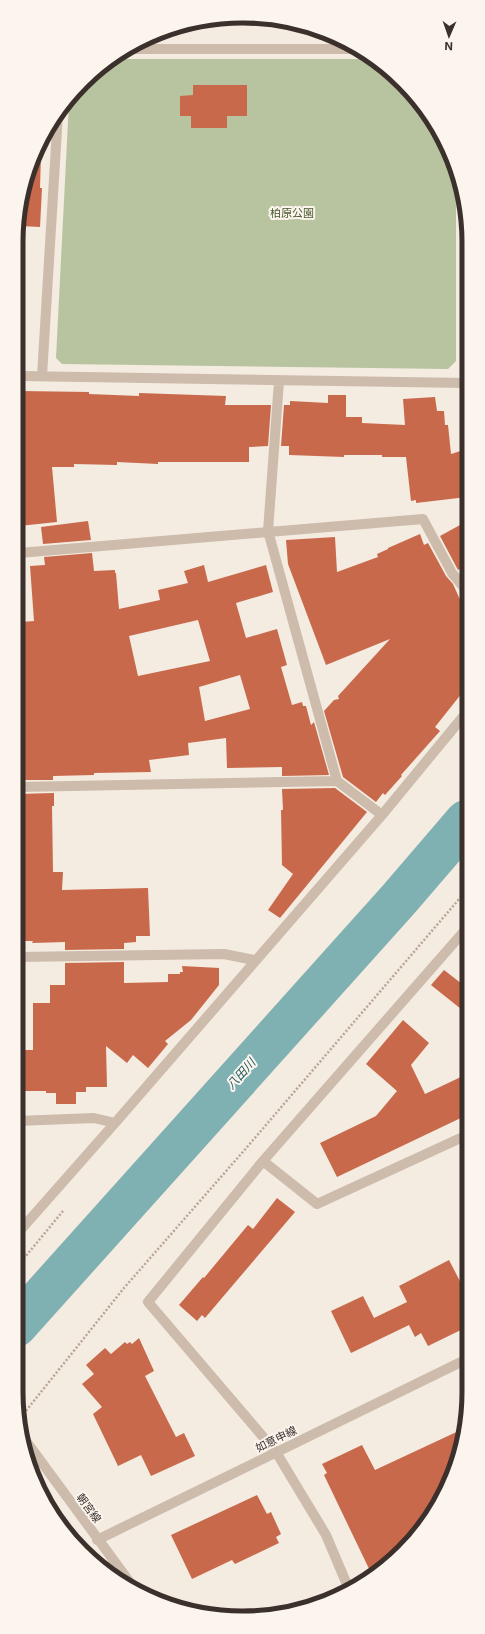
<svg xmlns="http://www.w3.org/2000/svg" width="485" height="1634" viewBox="0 0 485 1634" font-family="Inter,'Noto Sans JP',sans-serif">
<rect width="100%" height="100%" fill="#f4ebe1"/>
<path fill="#b8c4a0" d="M 112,59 L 371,59 L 413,93 L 446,143 L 456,176 L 456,361 L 448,369 L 62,364 L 56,358 L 69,102 Z"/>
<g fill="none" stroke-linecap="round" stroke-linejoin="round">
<path stroke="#7fb0b2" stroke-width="42" d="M 16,1326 L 399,899 L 466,821"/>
</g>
<path fill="#c8694b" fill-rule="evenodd" d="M 193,85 L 247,85 L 247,116 L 227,116 L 227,128 L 191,128 L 191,116 L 180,116 L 180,96 L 193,95 Z
M 39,153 L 41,154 L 40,188 L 42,188 L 40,227 L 20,226 L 20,199 Z
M 20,391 L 89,392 L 89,394 L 139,396 L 139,393 L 226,396 L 225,405 L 271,405 L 268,446 L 249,447 L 249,462 L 158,462 L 158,464 L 117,462 L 117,465 L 74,464 L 74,467 L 52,467 L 57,522 L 19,526 Z
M 328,395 L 346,395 L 346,417 L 362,417 L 362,423 L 405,425 L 403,399 L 435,397 L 437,411 L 444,411 L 445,425 L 448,425 L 451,454 L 467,449 L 467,497 L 416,503 L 416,500 L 411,501 L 406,457 L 382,457 L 382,455 L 344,455 L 344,457 L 289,455 L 289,446 L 281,446 L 284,405 L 290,405 L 290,401 L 328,403 Z
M 88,521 L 91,540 L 43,544 L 41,527 Z
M 460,525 L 466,538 L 466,565 L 458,570 L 440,536 Z
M 420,534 L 424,545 L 428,543 L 446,576 L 453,584 L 466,613 L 466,688 L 435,727 L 440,731 L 401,775 L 402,776 L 385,795 L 383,793 L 376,802 L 343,777 L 324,711 L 334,700 L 339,699 L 338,696 L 390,639 L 326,665 L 288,564 L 286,540 L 335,537 L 337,572 L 378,557 L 377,554 L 388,549 L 388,548 Z
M 92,553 L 94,571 L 115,570 L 115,573 L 116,573 L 119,609 L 160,600 L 158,590 L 188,583 L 184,571 L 204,565 L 208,582 L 266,565 L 273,592 L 236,603 L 246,638 L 277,629 L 287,665 L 281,667 L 292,705 L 302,702 L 303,706 L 306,706 L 311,725 L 314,722 L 329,775 L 282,776 L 282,767 L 227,768 L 226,738 L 188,743 L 189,755 L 149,760 L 151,772 L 94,773 L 94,775 L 53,776 L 53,780 L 18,780 L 19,626 L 21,626 L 21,622 L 34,621 L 30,566 L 45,565 L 44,557 ZM 198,620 L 210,661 L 138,676 L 129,636 ZM 240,675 L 250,709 L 205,721 L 199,687 Z
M 335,788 L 367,812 L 280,918 L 268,910 L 293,874 L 282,865 L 281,810 L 283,810 L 282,789 Z
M 54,793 L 54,806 L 52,806 L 53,872 L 63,872 L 62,890 L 148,888 L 150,936 L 136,936 L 136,942 L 124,943 L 124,949 L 65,950 L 65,942 L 32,943 L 33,941 L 25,941 L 24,916 L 18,920 L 18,794 Z
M 124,962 L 124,983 L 168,982 L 168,974 L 180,974 L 180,972 L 183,972 L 182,966 L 219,968 L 219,985 L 191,1020 L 165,1041 L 168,1044 L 148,1068 L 133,1055 L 127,1063 L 106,1046 L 107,1087 L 86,1087 L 86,1092 L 76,1092 L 76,1104 L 56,1104 L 56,1093 L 46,1093 L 46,1091 L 17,1091 L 17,1057 L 24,1057 L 24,1050 L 33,1050 L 33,1003 L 50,1003 L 50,985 L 65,985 L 65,963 Z
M 444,970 L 466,987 L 466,1013 L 431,985 Z
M 403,1020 L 429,1043 L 411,1065 L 425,1094 L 465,1075 L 465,1116 L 337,1177 L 320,1143 L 376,1116 L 397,1091 L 366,1064 Z
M 277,1198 L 295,1212 L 205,1318 L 202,1315 L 197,1321 L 179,1305 L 203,1277 L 204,1278 L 248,1225 L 253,1229 Z
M 449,1260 L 465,1291 L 465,1328 L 428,1346 L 421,1333 L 415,1337 L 409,1325 L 351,1353 L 331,1311 L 363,1296 L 374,1318 L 407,1302 L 399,1286 Z
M 139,1338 L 154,1371 L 145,1376 L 176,1437 L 184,1433 L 195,1456 L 151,1476 L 141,1455 L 118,1466 L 93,1414 L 102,1407 L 82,1384 L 94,1374 L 86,1365 L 105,1348 L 111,1354 L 125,1342 L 127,1344 L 130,1342 L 132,1344 Z
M 465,1428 L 465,1435 L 439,1505 L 380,1571 L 372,1575 L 324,1475 L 327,1473 L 322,1464 L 362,1445 L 375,1470 Z
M 257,1495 L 267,1514 L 271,1512 L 281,1534 L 276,1537 L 279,1543 L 235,1564 L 232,1560 L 192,1579 L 171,1535 Z"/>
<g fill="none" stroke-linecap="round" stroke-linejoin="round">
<path stroke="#b9a596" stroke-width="2.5" stroke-dasharray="2 2" stroke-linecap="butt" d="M 16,1268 L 63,1211
M 21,1417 L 124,1288 L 248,1146 L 466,891"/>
<path stroke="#cdbbac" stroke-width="10" d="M 130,49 L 359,49
M 20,376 L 467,383
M 42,376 L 58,113
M 279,381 L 268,531 L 337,781
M 19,553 L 423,519 L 452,573 L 466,590
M 18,787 L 337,781 L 382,815
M 18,957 L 224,954 L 254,960
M 17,1121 L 94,1118 L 115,1123
M 263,1161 L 317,1204 L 465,1136
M 17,1234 L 115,1123 L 382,815 L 466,713
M 348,1587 L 326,1535 L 276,1452 L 148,1302 L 263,1161 L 466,929"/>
<path stroke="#cdbbac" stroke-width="10" d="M 26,1441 L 134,1588
M 97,1540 L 465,1360"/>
</g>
<g text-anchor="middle" stroke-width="4" stroke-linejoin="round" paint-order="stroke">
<g font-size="11" fill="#4a5a2e" stroke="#fbf5ee">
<text x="292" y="217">柏原公園</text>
</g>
<g font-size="11" fill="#3b302b" stroke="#fbf5ee">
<text transform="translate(276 1439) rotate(-26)" y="4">如意申線</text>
<text transform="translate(89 1508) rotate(54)" y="4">朝宮線</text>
</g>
<g font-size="12" font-style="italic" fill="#1f5a5e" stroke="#fbf5ee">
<text transform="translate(241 1074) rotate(-48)" y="4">八田川</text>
</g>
</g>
<path d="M0 0H485V1634H0ZM242 23H243A219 219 0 0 1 462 242V1392A219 219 0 0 1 243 1611H242A219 219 0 0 1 23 1392V242A219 219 0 0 1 242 23Z" fill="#fbf5ee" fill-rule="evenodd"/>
<path fill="none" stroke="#3b302b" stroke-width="5" d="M242 23H243A219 219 0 0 1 462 242V1392A219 219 0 0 1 243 1611H242A219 219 0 0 1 23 1392V242A219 219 0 0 1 242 23Z"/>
<g transform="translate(449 36) rotate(182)" stroke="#fbf5ee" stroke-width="3" paint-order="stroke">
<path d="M0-3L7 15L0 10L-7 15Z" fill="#3b302b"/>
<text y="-6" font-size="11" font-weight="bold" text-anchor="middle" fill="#3b302b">N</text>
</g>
</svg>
